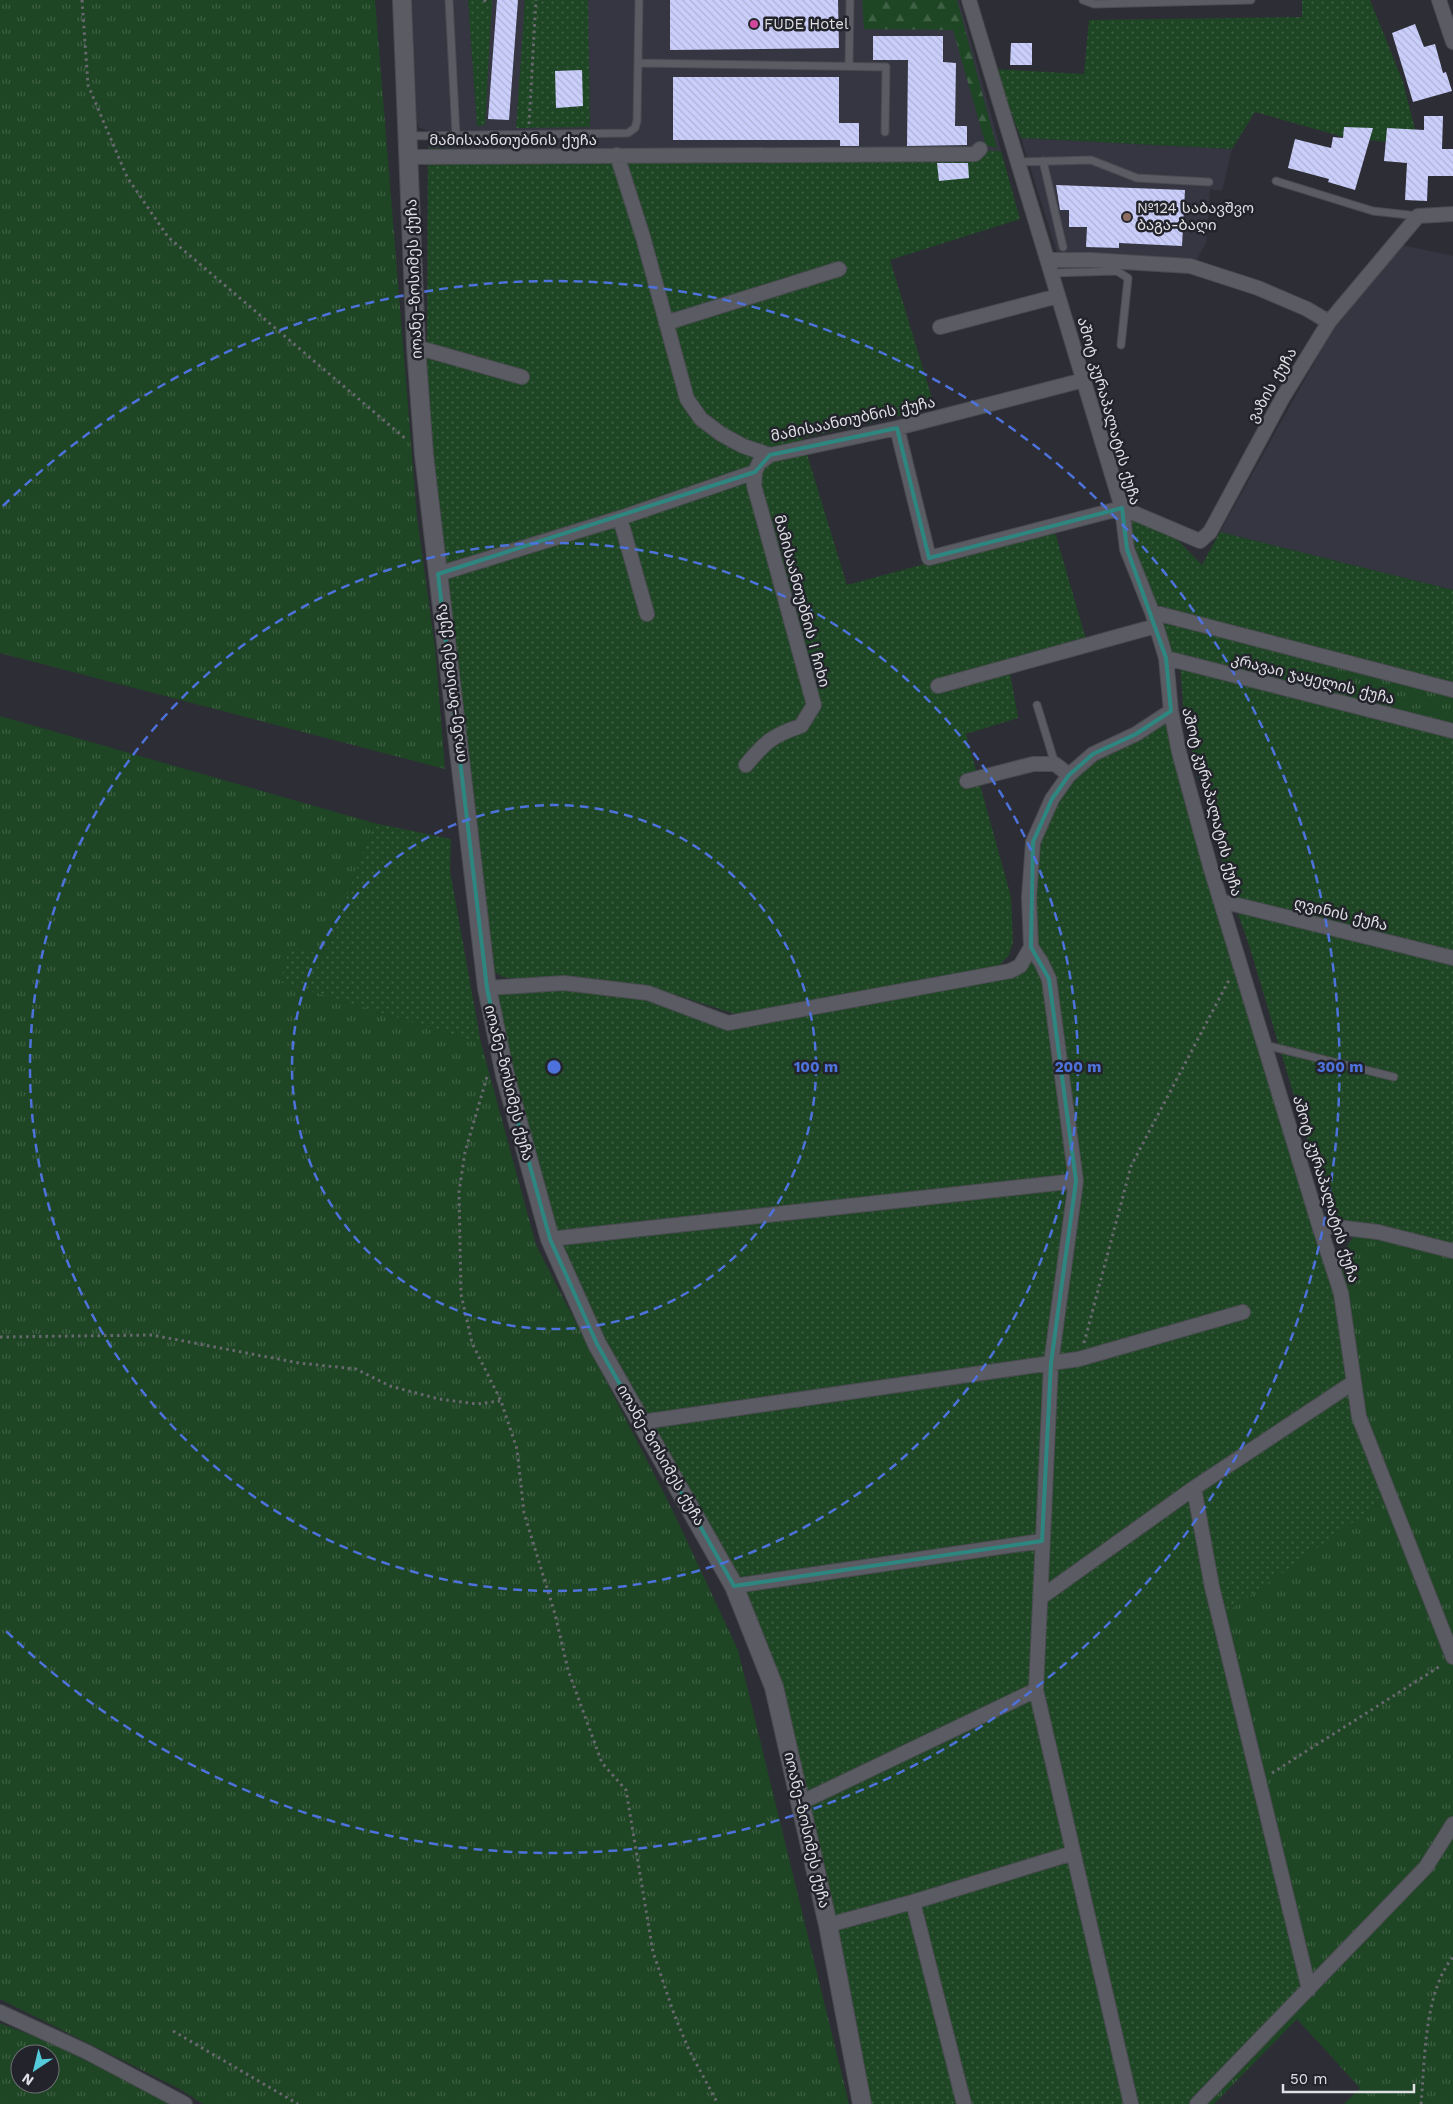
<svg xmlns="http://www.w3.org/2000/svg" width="1453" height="2104" viewBox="0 0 1453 2104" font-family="'Work Sans','Noto Sans Georgian',sans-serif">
<defs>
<pattern id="grass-tufts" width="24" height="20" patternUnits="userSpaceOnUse" patternTransform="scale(1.25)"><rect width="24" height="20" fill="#1e4524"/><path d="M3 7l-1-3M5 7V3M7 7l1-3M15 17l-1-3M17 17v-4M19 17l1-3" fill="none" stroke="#3e6044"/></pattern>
<pattern id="forest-firs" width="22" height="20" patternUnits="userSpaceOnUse" patternTransform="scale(1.25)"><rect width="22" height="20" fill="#1e4524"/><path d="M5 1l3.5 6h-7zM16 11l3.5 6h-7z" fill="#3e6044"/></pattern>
<pattern id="garden-dots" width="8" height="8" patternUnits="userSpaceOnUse" patternTransform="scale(1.25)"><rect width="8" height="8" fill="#1e4524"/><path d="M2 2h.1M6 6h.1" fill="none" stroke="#3e6044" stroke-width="1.8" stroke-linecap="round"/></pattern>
<pattern id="building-back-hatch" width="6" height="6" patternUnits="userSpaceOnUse" patternTransform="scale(1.25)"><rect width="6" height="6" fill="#cacefb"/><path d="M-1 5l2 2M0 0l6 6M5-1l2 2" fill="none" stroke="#afb2d6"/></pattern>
</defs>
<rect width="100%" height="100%" fill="#2d2e35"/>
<path fill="#353642" d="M 412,0 L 959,0 L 1001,151 L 528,151 L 428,148 L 428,130 L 419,128 L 417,123 Z
M 1021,138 L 1232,149 L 1222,191 L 1210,189 L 1206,243 L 1196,261 L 1057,252 Z
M 1402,245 L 1453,256 L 1453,590 L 1220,532 L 1330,334 Z"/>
<path fill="url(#grass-tufts)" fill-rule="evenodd" d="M 0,0 L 375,0 L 417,517 L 435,648 L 445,769 L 0,653 Z
M 1335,659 L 1453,690 L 1453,731 L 1327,699 Z
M 0,716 L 374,823 L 325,956 L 280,981 L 481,1043 L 536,1245 L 671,1507 L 738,1650 L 849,2104 L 203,2104 L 178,2088 L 0,1999 Z
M 1355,1234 L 1453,1251 L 1453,1824 L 1426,1867 L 1309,1989 L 1219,1617 L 1390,1496 L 1359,1417 L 1335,1270 L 1345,1249 Z
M 1453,1830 L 1453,2104 L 1344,2104 L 1360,2088 L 1297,2019 L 1214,2104 L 1202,2104 Z
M 0,2023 L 51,2043 L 173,2104 L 0,2104 ZM 20,2054 L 50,2054 L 50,2084 L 20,2084 Z"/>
<path fill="url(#forest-firs)" d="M 862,0 L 957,0 L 997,148 L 986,146 L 953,30 L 864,29 Z"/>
<path fill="url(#garden-dots)" d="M 468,0 L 492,0 L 485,125 L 477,126 Z
M 525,0 L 588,0 L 590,127 L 516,128 Z
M 1302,0 L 1370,0 L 1403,82 L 1419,145 L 1347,138 L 1255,112 L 1232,149 L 1021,138 L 994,69 L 1084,74 L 1089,20 L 1302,17 Z
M 428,148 L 528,151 L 1001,151 L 1020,219 L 890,260 L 935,408 L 802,438 L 847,585 L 1054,529 L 1086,639 L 1008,661 L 1018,718 L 966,734 L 1011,897 L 1013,942 L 1009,955 L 998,967 L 735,1014 L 664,991 L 639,987 L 516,979 L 503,977 L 491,970 L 431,464 L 427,373 Z
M 1132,520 L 1172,534 L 1202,565 L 1220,532 L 1453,590 L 1453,685 L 1226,627 L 1149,602 L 1134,542 Z
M 1152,612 L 1335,659 L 1327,699 L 1166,658 Z
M 1180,665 L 1453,734 L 1453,955 L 1233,901 L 1193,756 L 1184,716 Z
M 1171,711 L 1335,1270 L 1359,1417 L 1390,1496 L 1220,1617 L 1309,1989 L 1197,2104 L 862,2104 L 802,1802 L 734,1586 L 550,1239 L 487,988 L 564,983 L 648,993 L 729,1023 L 1010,971 L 1026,957 L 1033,842 L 1069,775 Z
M 374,823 L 451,839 L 450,871 L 481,1043 L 280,982 L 290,947 L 325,955 Z
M 1237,911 L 1453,963 L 1453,1246 L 1332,1223 L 1249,945 Z"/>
<path fill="url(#building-back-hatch)" d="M 497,0 L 518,0 L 509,120 L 488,119 Z
M 670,0 L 838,0 L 839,48 L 670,50 Z
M 1415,24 L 1424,47 L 1435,44 L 1443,73 L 1446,72 L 1452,91 L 1413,102 L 1392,33 Z
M 873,36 L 943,36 L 943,62 L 956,63 L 955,126 L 967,126 L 967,145 L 907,146 L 908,60 L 873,60 Z
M 1011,43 L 1032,43 L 1032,65 L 1010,65 Z
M 582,70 L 583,106 L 556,108 L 555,71 Z
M 673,77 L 839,77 L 839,123 L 859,123 L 859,146 L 840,146 L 840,140 L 673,140 Z
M 1424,116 L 1443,116 L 1442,149 L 1453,149 L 1453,176 L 1428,176 L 1427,201 L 1405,200 L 1407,163 L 1384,161 L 1387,128 L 1424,130 Z
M 1344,127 L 1373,128 L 1355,190 L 1328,182 L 1329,179 L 1288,168 L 1295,139 L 1331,148 L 1333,137 L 1343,138 Z
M 937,163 L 968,163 L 969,178 L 939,181 Z
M 1056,185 L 1185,190 L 1182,246 L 1119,243 L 1119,248 L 1086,247 L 1087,227 L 1069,227 L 1069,210 L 1060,210 Z"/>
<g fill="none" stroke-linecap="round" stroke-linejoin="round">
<g stroke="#4a4b50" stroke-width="9">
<path id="service" d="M 449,0 L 456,135
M 1083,0 L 1094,4 L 1251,0
M 638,63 L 886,67 L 885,132
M 849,66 L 850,0
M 409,136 L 628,133 L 635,128 L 637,121 L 639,0
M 1043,161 L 1063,247
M 1018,162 L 1091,160 L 1137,178 L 1209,182
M 1276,181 L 1373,211 L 1418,216
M 1051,273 L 1117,271 L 1128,278 L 1121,345
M 1037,705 L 1055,764
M 1265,1045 L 1394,1077"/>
</g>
<g stroke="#4a4b50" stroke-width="16">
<path id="minor" d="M 969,0 L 1122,508 L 1127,549 L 1152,612 L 1166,658 L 1171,711 L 1179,752 L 1210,866 L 1319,1225 L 1341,1293 L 1359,1417 L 1453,1657
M 1439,0 L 1453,42
M 617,155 L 643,237 L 687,399 L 701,419 L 721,434 L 743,446 L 770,455 L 897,428 L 1084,380
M 409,157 L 975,154 L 980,149
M 1048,260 L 1091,260 L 1190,266 L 1258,288 L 1307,309 L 1329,322
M 666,323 L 839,269
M 940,327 L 1058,296
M 416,347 L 522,377
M 897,428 L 929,558 L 1122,508
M 1122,508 L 1200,541 L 1210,532 L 1283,397 L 1329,322 L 1418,216 L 1453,214
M 620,518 L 647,614
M 438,574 L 620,518 L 755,472 L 759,463 L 770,455
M 1152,612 L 1453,690
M 1166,658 L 1453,731
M 938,686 L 1156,626
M 746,765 C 765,742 773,735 801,726 L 814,705 L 759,503 L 754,486 L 755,472
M 967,781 L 1033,764 L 1055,764 L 1069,775
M 1221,901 L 1453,958
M 1031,947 L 1041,962 L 1049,979 L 1076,1181 L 1051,1363 L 1036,1690 L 1131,2104
M 487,988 L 564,983 L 648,993 L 728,1023 L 1010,971 L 1020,966 L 1031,947 L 1029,897 L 1033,842 L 1052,799 L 1069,775 L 1093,754 L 1136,734 L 1171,711
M 1319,1225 L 1378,1232 L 1453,1251
M 550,1239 L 1076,1181
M 642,1422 L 1079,1359 L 1243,1312
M 1194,1488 L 1212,1587 L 1309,1989
M 734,1586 L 1042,1541
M 1040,1598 L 1194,1488 L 1354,1382
M 802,1802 L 1036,1690
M 913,1902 L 964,2104
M 828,1925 L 913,1902 L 1073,1853
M 0,2012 L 87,2052 L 185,2104
M 1197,2104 L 1426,1867 L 1453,1824"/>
</g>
<g stroke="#4a4b50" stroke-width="20">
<path id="tertiary" d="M 402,0 L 416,347 L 424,455 L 487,988 L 505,1075 L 550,1239 L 597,1344 L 734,1586 L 774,1687 L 828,1925 L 862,2104"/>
</g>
<path stroke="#68696f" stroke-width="3" stroke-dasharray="2.5 4" stroke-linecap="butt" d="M 82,0 L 88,85 L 127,177 L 168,237 L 407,440
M 484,0 L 488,4
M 529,124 L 536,0
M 487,1077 L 465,1152 L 459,1192 L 461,1294 L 472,1343 L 501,1401 L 517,1449 L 524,1513 L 555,1614 L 568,1670 L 602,1763 L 626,1790 L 653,1952 L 674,2014 L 689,2050 L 718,2104
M 0,1337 L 152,1335 L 299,1363 L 356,1369 L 390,1386 L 439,1399 L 477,1404 L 500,1401
M 1084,1343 L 1131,1166 L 1229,980
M 1272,1773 L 1442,1665
M 173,2031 L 298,2104
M 1421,2104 C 1425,2060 1424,1992 1453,1957"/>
<use href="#service" stroke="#5a5b63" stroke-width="7"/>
<use href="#minor" stroke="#5a5b63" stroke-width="14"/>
<use href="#tertiary" stroke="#5a5b63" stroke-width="18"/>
</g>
<path fill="none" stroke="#2e8680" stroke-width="4" stroke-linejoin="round" d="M 897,428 L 929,558 L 1122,508 L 1127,549 L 1166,658 L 1171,711 L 1136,734 L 1093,754 L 1069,775 L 1052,799 L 1033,842 L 1031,947 L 1049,979 L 1076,1181 L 1051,1363 L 1042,1541 L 734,1586 L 597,1344 L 550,1239 L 505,1075 L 487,988 L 438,574 L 755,472 L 770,455 Z"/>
<g fill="none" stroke="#4e72db" stroke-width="2.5" stroke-dasharray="9 6">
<circle cx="554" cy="1067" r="262"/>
<circle cx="554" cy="1067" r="524"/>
<path d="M3 506A786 786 0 1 1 3 1628"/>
</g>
<circle fill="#d1479c" stroke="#23242b" stroke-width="2" cx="754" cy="24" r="5"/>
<circle fill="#8d6e63" stroke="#23242b" stroke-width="2" cx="1127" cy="217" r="5"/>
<g text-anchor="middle" stroke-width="5" stroke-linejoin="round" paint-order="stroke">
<g font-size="15" fill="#dfe0e4" stroke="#23242b" text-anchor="start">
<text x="764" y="29">FUDE Hotel</text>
<text x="1137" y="213">№124 საბავშვო<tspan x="1137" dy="17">ბაგა-ბაღი</tspan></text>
</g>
<g font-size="15" fill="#dfe0e4" stroke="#23242b">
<text x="513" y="145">მამისაანთუბნის ქუჩა</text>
<text transform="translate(414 279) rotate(-92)" y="5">იოანე-ზოსიმეს ქუჩა</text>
<text transform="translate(1272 385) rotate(-60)" y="5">ვაზის ქუჩა</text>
<text transform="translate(1109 411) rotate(74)" y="5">აშოტ კურაპალატის ქუჩა</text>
<text transform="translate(853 419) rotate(-12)" y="5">მამისაანთუბნის ქუჩა</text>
<text transform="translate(802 601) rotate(75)" y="5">მამისაანთუბნის I ჩიხი</text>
<text transform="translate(1313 679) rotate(14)" y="5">კრავაი ჯაყელის ქუჩა</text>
<text transform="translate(451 683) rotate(-97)" y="5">იოანე-ზოსიმეს ქუჩა</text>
<text transform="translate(1212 802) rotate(75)" y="5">აშოტ კურაპალატის ქუჩა</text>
<text transform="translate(1341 914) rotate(14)" y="5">ღვინის ქუჩა</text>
<text transform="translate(509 1083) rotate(76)" y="5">იოანე-ზოსიმეს ქუჩა</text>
<text transform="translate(1326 1189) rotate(73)" y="5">აშოტ კურაპალატის ქუჩა</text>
<text transform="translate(661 1455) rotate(60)" y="5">იოანე-ზოსიმეს ქუჩა</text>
<text transform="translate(807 1830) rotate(77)" y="5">იოანე-ზოსიმეს ქუჩა</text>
</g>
</g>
<circle cx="554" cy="1067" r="8" fill="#4e72db" stroke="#23242b" stroke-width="2.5"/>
<g font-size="15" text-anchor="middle" font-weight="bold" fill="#4e72db" stroke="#23242b" stroke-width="5" stroke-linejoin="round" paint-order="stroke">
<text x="816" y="1072">100 m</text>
<text x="1078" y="1072">200 m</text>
<text x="1340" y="1072">300 m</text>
</g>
<g transform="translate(35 2069) rotate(215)"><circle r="24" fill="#23242b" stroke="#6e6f75"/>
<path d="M0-4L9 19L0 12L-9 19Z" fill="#53cbdb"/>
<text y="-8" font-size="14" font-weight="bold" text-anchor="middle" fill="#dfe0e4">N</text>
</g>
<path d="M1283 2084v8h131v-8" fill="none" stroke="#dfe0e4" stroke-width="2.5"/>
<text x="1290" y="2084" font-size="15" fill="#dfe0e4" stroke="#23242b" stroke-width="4" paint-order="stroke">50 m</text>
</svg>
